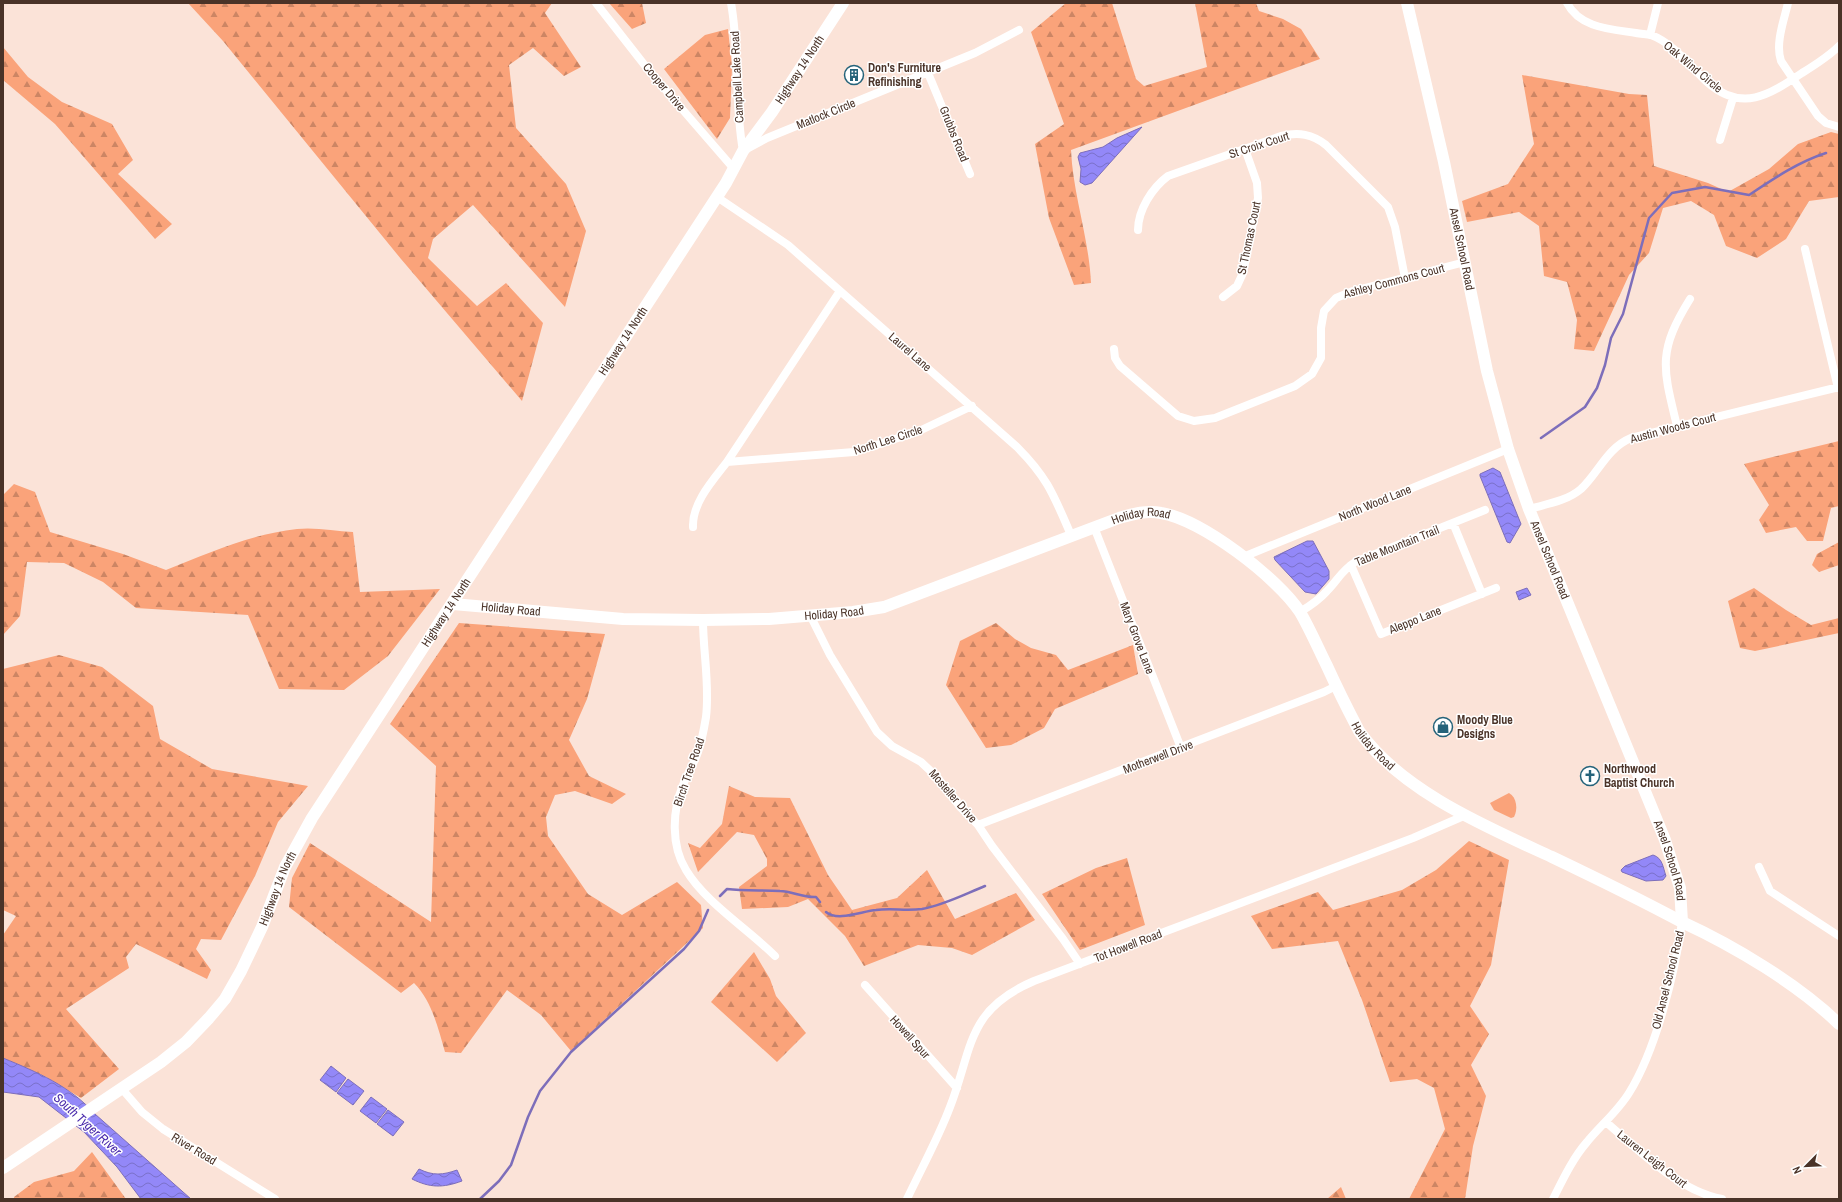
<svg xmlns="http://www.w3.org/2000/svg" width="1842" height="1202" viewBox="0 0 1842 1202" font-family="'Archivo Narrow',sans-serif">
<defs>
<pattern id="forest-firs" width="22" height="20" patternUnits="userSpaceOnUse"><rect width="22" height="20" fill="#faa37a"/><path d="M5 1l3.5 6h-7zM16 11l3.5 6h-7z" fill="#cc8564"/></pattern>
<pattern id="water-waves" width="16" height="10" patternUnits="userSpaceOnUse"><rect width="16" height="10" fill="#9388f8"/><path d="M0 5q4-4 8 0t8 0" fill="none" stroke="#7a70c9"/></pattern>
</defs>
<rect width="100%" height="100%" fill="#fbe3d8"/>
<path fill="#faa37a" d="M 1509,793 C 1517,797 1518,810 1514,817 L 1511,818 L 1494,810 L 1490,803 Z"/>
<path fill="url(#forest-firs)" d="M 188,3 L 552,3 L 545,13 L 581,67 L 564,76 L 533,48 L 509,65 L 516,128 L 566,184 L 586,231 L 565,307 L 473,205 L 433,239 L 428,258 L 477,306 L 506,283 L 543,323 L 522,401 L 401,259 L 223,41 Z
M 609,3 L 642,3 L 646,23 L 632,29 Z
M 1066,3 L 1112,3 L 1136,79 L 1144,86 L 1207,67 L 1195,3 L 1256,3 L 1259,11 L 1283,19 L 1301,29 L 1320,59 L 1071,150 C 1073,195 1089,238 1091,283 L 1074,285 L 1049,218 L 1035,144 L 1064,124 L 1031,32 Z
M 728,29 L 732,67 L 730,118 L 717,139 L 664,69 L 705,35 Z
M 3,47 L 28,77 L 62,102 L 112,124 L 133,160 L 118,174 L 172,224 L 155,239 L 55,124 L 3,80 Z
M 1522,75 L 1629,94 L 1647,95 L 1654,166 L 1708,183 L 1728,192 L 1769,169 L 1798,144 L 1831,132 L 1839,134 L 1839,197 L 1809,201 L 1786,239 L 1757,258 L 1726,246 L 1714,215 L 1691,201 L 1663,208 L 1649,253 L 1629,275 L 1594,351 L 1574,349 L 1577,320 L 1567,282 L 1544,276 L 1539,226 L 1519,212 L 1467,222 L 1462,201 L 1508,184 L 1534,144 Z
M 1839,441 L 1839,506 L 1831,508 L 1823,541 L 1807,541 L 1796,527 L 1766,533 L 1759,520 L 1769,505 L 1744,464 Z
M 14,484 L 35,492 L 50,532 L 123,554 L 166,570 C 209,553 251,534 297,529 C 315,527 335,531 353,532 L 360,592 L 440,589 L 388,656 L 344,690 L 279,689 L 248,615 L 136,608 L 103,582 L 64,563 L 27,562 L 20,616 L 3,635 L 3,495 Z
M 1839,542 L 1839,565 L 1819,572 L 1812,565 L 1817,554 Z
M 1754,588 L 1786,610 L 1811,625 L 1839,618 L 1839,633 L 1755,651 L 1740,648 L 1728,601 Z
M 459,623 L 605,634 L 587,699 L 569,740 L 589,776 L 626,794 L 612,804 L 575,791 L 555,795 L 546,817 L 548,836 L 588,894 L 622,915 L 677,882 L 701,905 L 703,928 L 571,1051 L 541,1015 L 507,990 L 461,1053 L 445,1052 C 438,1028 432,1001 414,983 L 401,993 L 289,907 L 292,878 L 310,843 L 431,922 L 436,766 L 390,724 Z
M 996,623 L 1015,639 L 1031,648 L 1056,655 L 1068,670 L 1133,645 L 1138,674 L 1055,709 L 1044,728 L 1011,745 L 986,748 L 946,685 L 960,641 Z
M 59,655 L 102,667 L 153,706 L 160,739 L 212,769 L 308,786 L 278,822 L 255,876 L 221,940 L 201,939 L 196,949 L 211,970 L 207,979 L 136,944 L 126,957 L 129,968 L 66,1009 L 119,1069 L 81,1098 L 46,1077 L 3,1058 L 3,935 L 16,916 L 3,910 L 3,669 Z
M 729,786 L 755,797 L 790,798 L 828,875 L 852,910 L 897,898 L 927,870 L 955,919 L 1016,893 L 1035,920 L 972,955 L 952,948 L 918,945 L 864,966 L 845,936 L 808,899 L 788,907 L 742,909 L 739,887 L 767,866 L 767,859 L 754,835 L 737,832 L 698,872 L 688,843 L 700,848 L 722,824 Z
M 1469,841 L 1509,860 L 1491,965 L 1470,1006 L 1489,1034 L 1471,1065 L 1486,1096 L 1473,1146 L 1465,1199 L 1409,1199 L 1445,1129 L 1434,1088 L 1417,1079 L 1390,1082 L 1362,1000 L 1338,941 L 1272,949 L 1251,916 L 1318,892 L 1333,910 L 1402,890 L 1436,870 Z
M 1127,858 L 1145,925 L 1080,950 L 1042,894 L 1096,868 Z
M 754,952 L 770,979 L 776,996 L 806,1033 L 777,1062 L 711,1002 Z
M 92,1152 L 126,1199 L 14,1199 L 14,1197 L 34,1182 L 74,1171 Z
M 1341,1187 L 1346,1199 L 1327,1199 Z"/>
<path fill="url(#water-waves)" stroke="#7d6eba" d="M 1142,127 L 1092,183 L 1085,185 L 1080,182 L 1081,169 L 1078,157 L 1080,153 L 1103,147 L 1117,138 Z
M 1493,468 L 1500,472 L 1521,524 L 1510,543 L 1507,542 L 1480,476 L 1480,474 Z
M 1307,541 L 1313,541 L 1329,571 L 1329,579 L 1316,594 L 1305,592 L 1275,560 L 1274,557 Z
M 1527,588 L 1531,595 L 1519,600 L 1516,592 Z
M 1653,855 C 1663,858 1663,868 1666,876 L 1663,880 L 1646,881 L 1622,872 L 1621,870 L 1625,866 Z
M 3,1058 C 37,1072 70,1086 95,1114 L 191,1199 L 141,1199 L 117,1167 L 84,1132 L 39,1097 L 3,1092 Z
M 331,1066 L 346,1078 L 336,1092 L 320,1080 Z
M 348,1079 L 364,1091 L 353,1105 L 337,1093 Z
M 371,1097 L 387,1109 L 376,1123 L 360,1111 Z
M 388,1110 L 404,1122 L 393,1136 L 377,1124 Z
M 419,1169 C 433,1176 443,1175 457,1170 L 462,1181 C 443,1188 430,1188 412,1179 Z"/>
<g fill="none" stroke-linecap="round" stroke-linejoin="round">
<path stroke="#7d6eba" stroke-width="2.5" d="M 1541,438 L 1585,407 L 1597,388 L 1605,365 L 1611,338 L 1623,314 L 1649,218 L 1672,193 L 1705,187 L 1749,195 C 1773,179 1798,162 1826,153
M 720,896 L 727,889 C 744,891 762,890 780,891 C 792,891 803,898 816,897 L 820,902
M 826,912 C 838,922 862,911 876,910 C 891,908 906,911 922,909 C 944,905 965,894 985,886
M 480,1199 L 499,1181 L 511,1165 L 528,1117 L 540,1091 L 571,1052 L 684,949 L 699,931 L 708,910"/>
<path stroke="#fff" stroke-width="8" d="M 596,3 L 650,72 L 734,169
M 731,3 C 740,52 734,102 743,151 L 767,138 L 975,53 L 1019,30
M 1567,3 C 1580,28 1610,29 1636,33 C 1641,34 1646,34 1651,35 C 1673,43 1690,66 1707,82 C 1742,113 1769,95 1802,73 C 1815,65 1828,57 1839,46
M 1788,3 C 1784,20 1775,44 1781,61 L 1818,116 L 1826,123 L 1839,127
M 1650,35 L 1658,3
M 928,73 L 970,174
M 1720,140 L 1733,98
M 717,197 L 788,245 L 1017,447 C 1048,478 1054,496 1071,535
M 1138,230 C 1138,210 1152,188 1168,176 L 1281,136 C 1299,132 1312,134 1326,145 L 1388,207 L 1395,227 L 1405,278
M 1805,249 L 1838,388
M 1223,297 L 1237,286 L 1243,273 L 1258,198 L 1257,183 L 1245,149
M 1114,349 L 1115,358 L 1120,366 L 1178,416 L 1194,421 L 1215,418 L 1295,386 L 1312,374 L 1321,358 L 1321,328 L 1324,311 L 1336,298 L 1353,291 L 1465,262
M 1677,426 C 1663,368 1657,352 1690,299
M 727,462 L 840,291
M 1529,509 C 1547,504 1567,501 1581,489 C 1599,472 1607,448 1631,438 L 1839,387
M 1453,523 L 1482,594
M 693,527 C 692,503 713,480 727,462 L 854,452 L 917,432 L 972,406
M 1094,527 L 1181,748
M 1243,557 L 1508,449
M 1351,565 L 1381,634 L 1496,588
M 1300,612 C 1310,606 1319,600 1327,591 C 1338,580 1341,571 1355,562 L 1485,510
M 810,615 L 830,655 L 877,732 L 892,746 L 921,762 L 937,777 L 961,808 L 978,825 L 992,846 L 1063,939 L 1080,964
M 703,620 C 703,652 710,685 706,717 C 704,729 702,741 698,752 C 694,764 687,774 683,785 C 672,811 671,846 686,870 C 705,902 748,929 775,956
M 978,825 L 1324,692 L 1336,686
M 1759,867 L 1770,891 L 1839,936
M 865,985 L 957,1088
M 122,1089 L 142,1112 L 163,1129 L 275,1199
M 1606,1122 C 1639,1151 1679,1191 1722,1199
M 907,1199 C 921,1169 938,1139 950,1107 C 973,1048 966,1010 1034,981 L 1413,838 L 1466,815
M 1553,1199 C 1563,1179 1573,1158 1587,1142 C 1601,1125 1618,1111 1629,1093 C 1656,1050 1675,973 1682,922"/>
<g stroke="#fff" stroke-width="12">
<path id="s1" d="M 1407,3 L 1444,162 L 1487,371 L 1508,449 L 1529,509 L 1665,840 L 1680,888 L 1682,922 C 1734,946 1798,984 1839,1024"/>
<path id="s2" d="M 453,604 L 623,619 L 703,620 L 769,619 L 853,612 L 884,607 L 1119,518 C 1133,514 1146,510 1161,513 C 1201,519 1278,578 1300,612 C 1310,629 1318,648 1327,666 C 1337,688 1348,710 1359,731 C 1401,791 1487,827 1552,857 C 1596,878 1639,899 1682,922"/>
<path id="s3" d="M 3,1168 L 161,1062 L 186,1042 L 209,1018 L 225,999 L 241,971 L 262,927 L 285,867 L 312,818 L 726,183 L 743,151 L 772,112 L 843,3"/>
</g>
</g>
<defs>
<g id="building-ring" transform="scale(1)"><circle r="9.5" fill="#fff" stroke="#25637a" stroke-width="1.5"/><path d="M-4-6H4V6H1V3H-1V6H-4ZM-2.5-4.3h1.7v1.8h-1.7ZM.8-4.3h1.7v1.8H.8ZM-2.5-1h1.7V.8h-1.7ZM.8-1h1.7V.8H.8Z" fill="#25637a"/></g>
<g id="shop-ring" transform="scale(1)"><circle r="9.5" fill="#fff" stroke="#25637a" stroke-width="1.5"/><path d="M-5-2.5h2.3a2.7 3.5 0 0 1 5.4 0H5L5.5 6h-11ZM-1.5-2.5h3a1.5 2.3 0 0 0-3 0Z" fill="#25637a"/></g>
<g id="church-ring" transform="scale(1)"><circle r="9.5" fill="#fff" stroke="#25637a" stroke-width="1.5"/><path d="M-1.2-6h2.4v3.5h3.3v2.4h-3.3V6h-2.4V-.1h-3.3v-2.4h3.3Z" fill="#25637a"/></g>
</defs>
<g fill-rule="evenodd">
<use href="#building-ring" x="854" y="75"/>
<use href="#shop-ring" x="1443" y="727"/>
<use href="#church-ring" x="1590" y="776"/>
</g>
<g text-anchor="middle" stroke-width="3" stroke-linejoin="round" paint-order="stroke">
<g font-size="12" fill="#4a3328" stroke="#fff">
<text transform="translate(1693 67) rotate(40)" y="4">Oak Wind Circle</text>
<text dy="4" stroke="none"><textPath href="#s3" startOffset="1375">Highway 14 North</textPath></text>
<text transform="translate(737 77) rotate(-93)" y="4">Campbell Lake Road</text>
<text transform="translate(664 87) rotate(50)" y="4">Cooper Drive</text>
<text transform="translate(826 114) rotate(-22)" y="4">Matlock Circle</text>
<text transform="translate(954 134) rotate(68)" y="4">Grubbs Road</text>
<text transform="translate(1259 145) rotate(-18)" y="4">St Croix Court</text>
<text transform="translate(1249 238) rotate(-78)" y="4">St Thomas Court</text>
<text dy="4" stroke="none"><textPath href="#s1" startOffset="252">Ansel School Road</textPath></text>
<text transform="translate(1394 281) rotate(-15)" y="4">Ashley Commons Court</text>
<text dy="4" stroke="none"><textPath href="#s3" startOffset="1051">Highway 14 North</textPath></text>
<text transform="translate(910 352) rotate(41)" y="4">Laurel Lane</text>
<text transform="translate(1673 428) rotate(-15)" y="4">Austin Woods Court</text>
<text transform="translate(888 440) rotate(-18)" y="4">North Lee Circle</text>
<text transform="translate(1375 503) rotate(-22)" y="4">North Wood Lane</text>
<text dy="4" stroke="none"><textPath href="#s2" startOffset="706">Holiday Road</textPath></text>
<text transform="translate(1397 546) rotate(-22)" y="4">Table Mountain Trail</text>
<text dy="4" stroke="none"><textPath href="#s1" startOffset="576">Ansel School Road</textPath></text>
<text dy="4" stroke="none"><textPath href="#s2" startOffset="58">Holiday Road</textPath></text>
<text dy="4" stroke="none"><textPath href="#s3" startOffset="727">Highway 14 North</textPath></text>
<text dy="4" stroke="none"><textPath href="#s2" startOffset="382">Holiday Road</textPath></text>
<text transform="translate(1415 620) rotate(-22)" y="4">Aleppo Lane</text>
<text transform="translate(1137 638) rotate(69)" y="4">Mary Grove Lane</text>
<text dy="4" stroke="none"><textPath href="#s2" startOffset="1053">Holiday Road</textPath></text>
<text transform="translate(1158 757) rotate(-21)" y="4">Motherwell Drive</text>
<text transform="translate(689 772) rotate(-71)" y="4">Birch Tree Road</text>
<text transform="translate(953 796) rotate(49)" y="4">Mosteller Drive</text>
<text dy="4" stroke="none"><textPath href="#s1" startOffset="900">Ansel School Road</textPath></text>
<text dy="4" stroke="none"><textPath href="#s3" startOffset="403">Highway 14 North</textPath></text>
<text transform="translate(1128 946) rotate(-21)" y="4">Tot Howell Road</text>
<text transform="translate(1668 980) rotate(-76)" y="4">Old Ansel School Road</text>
<text transform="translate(910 1037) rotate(48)" y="4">Howell Spur</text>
<text transform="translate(194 1149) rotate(31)" y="4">River Road</text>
<text transform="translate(1652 1159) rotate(38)" y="4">Lauren Leigh Court</text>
</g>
<g font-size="12" font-weight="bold" fill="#4a3328" stroke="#fff" text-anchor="start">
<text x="868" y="72">Don's Furniture<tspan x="868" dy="14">Refinishing</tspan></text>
<text x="1457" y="724">Moody Blue<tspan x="1457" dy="14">Designs</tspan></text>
<text x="1604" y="773">Northwood<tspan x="1604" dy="14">Baptist Church</tspan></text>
</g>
<g font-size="13" font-style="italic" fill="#492aab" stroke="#fff">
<text transform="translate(88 1124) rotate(42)" y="5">South Tyger River</text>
</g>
</g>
<rect width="1842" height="1202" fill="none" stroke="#4a3328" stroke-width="8"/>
<g transform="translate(1806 1166) rotate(246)" stroke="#ffffff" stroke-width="3" paint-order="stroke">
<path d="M0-3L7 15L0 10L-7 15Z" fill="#4a3328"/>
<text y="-6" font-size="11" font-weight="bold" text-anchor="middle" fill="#4a3328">N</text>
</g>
</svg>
